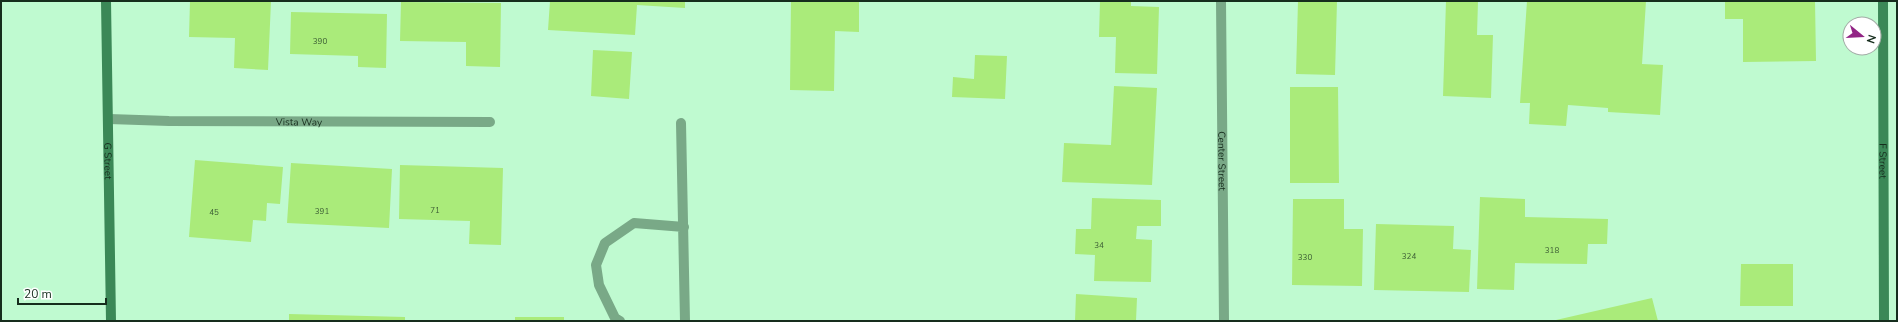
<svg xmlns="http://www.w3.org/2000/svg" width="1898" height="322" viewBox="0 0 1898 322" font-family="'Nunito Sans',sans-serif">
<rect width="100%" height="100%" fill="#bffad0"/>
<path fill="#aaeb7a" d="M 190,1 L 271,1 L 268,70 L 234,68 L 235,38 L 189,37 Z
M 550,1 L 685,1 L 685,8 L 637,5 L 635,35 L 548,30 Z
M 791,1 L 859,1 L 859,32 L 835,31 L 834,91 L 790,90 Z
M 1100,1 L 1131,1 L 1131,6 L 1159,7 L 1157,74 L 1115,73 L 1116,37 L 1099,37 Z
M 1298,1 L 1337,1 L 1335,75 L 1296,74 Z
M 1446,1 L 1478,1 L 1477,35 L 1493,35 L 1491,98 L 1443,96 Z
M 1527,1 L 1646,1 L 1642,64 L 1663,65 L 1660,115 L 1608,112 L 1608,108 L 1568,105 L 1566,126 L 1529,124 L 1530,103 L 1520,103 Z
M 1725,1 L 1815,1 L 1816,61 L 1743,62 L 1743,19 L 1725,19 Z
M 401,2 L 501,3 L 500,67 L 466,66 L 466,42 L 400,41 Z
M 291,12 L 387,14 L 386,68 L 358,67 L 358,56 L 290,54 Z
M 593,50 L 632,52 L 629,99 L 591,96 Z
M 975,55 L 1007,56 L 1005,99 L 952,97 L 953,77 L 974,79 Z
M 1114,86 L 1157,88 L 1152,185 L 1062,182 L 1064,143 L 1111,145 Z
M 1290,87 L 1338,87 L 1339,183 L 1290,183 Z
M 195,160 L 283,167 L 280,204 L 267,203 L 266,221 L 253,220 L 251,242 L 189,237 Z
M 291,163 L 392,169 L 389,228 L 287,223 Z
M 400,165 L 503,168 L 501,245 L 469,244 L 470,221 L 399,219 Z
M 1480,197 L 1525,199 L 1525,217 L 1608,219 L 1607,244 L 1588,244 L 1587,264 L 1515,263 L 1514,290 L 1477,289 Z
M 1092,198 L 1161,200 L 1161,226 L 1137,226 L 1136,239 L 1152,240 L 1151,282 L 1094,281 L 1095,255 L 1075,254 L 1076,229 L 1091,229 Z
M 1293,199 L 1344,199 L 1344,229 L 1363,229 L 1362,286 L 1292,285 Z
M 1376,224 L 1454,226 L 1453,249 L 1471,250 L 1469,292 L 1374,290 Z
M 1741,264 L 1793,264 L 1793,306 L 1740,306 Z
M 1076,294 L 1137,298 L 1136,321 L 1075,321 Z
M 1652,298 L 1658,321 L 1557,321 L 1556,320 Z
M 289,314 L 405,317 L 405,321 L 289,321 Z
M 515,317 L 564,317 L 564,321 L 515,321 Z"/>
<g fill="none" stroke-linecap="round" stroke-linejoin="round">
<path stroke="#79a987" stroke-width="10" d="M 681,123 L 685,321
M 620,321 L 615,318 L 599,285 L 596,265 L 605,243 L 634,223 L 684,227"/>
<g stroke="#79a987" stroke-width="10">
<path id="s1" d="M 1221,1 L 1224,321"/>
<path id="s2" d="M 109,119 L 169,121 L 490,122"/>
</g>
<g stroke="#3b8857" stroke-width="10">
<path id="s3" d="M 106,1 L 111,321"/>
<path id="s4" d="M 1883,1 L 1884,321"/>
</g>
</g>
<g text-anchor="middle" stroke-width="4" stroke-linejoin="round" paint-order="stroke">
<g font-size="8" fill="#3b5c34">
<text x="320" y="44">390</text>
<text x="435" y="213">71</text>
<text x="322" y="214">391</text>
<text x="214" y="215">45</text>
<text x="1099" y="248">34</text>
<text x="1552" y="253">318</text>
<text x="1409" y="259">324</text>
<text x="1305" y="260">330</text>
</g>
<g font-size="10" fill="#162d1d" stroke="#fff">
<text dy="4" stroke="none"><textPath href="#s2" startOffset="190">Vista Way</textPath></text>
<text dy="4" stroke="none"><textPath href="#s3" startOffset="160">G Street</textPath></text>
<text dy="4" stroke="none"><textPath href="#s1" startOffset="160">Center Street</textPath></text>
<text dy="4" stroke="none"><textPath href="#s4" startOffset="160">F Street</textPath></text>
</g>
</g>
<rect width="1898" height="322" fill="none" stroke="#162d1d" stroke-width="4"/>
<g transform="translate(1862 36) rotate(108)"><circle r="19" fill="#ffffff" stroke="#a2aba5"/>
<path d="M0-3L7 15L0 10L-7 15Z" fill="#922485"/>
<text y="-6" font-size="11" font-weight="bold" text-anchor="middle" fill="#162d1d">N</text>
</g>
<path d="M18 298v6h88v-6" fill="none" stroke="#162d1d" stroke-width="2"/>
<text x="24" y="298" font-size="12" fill="#162d1d" stroke="#ffffff" stroke-width="3" paint-order="stroke">20 m</text>
</svg>
